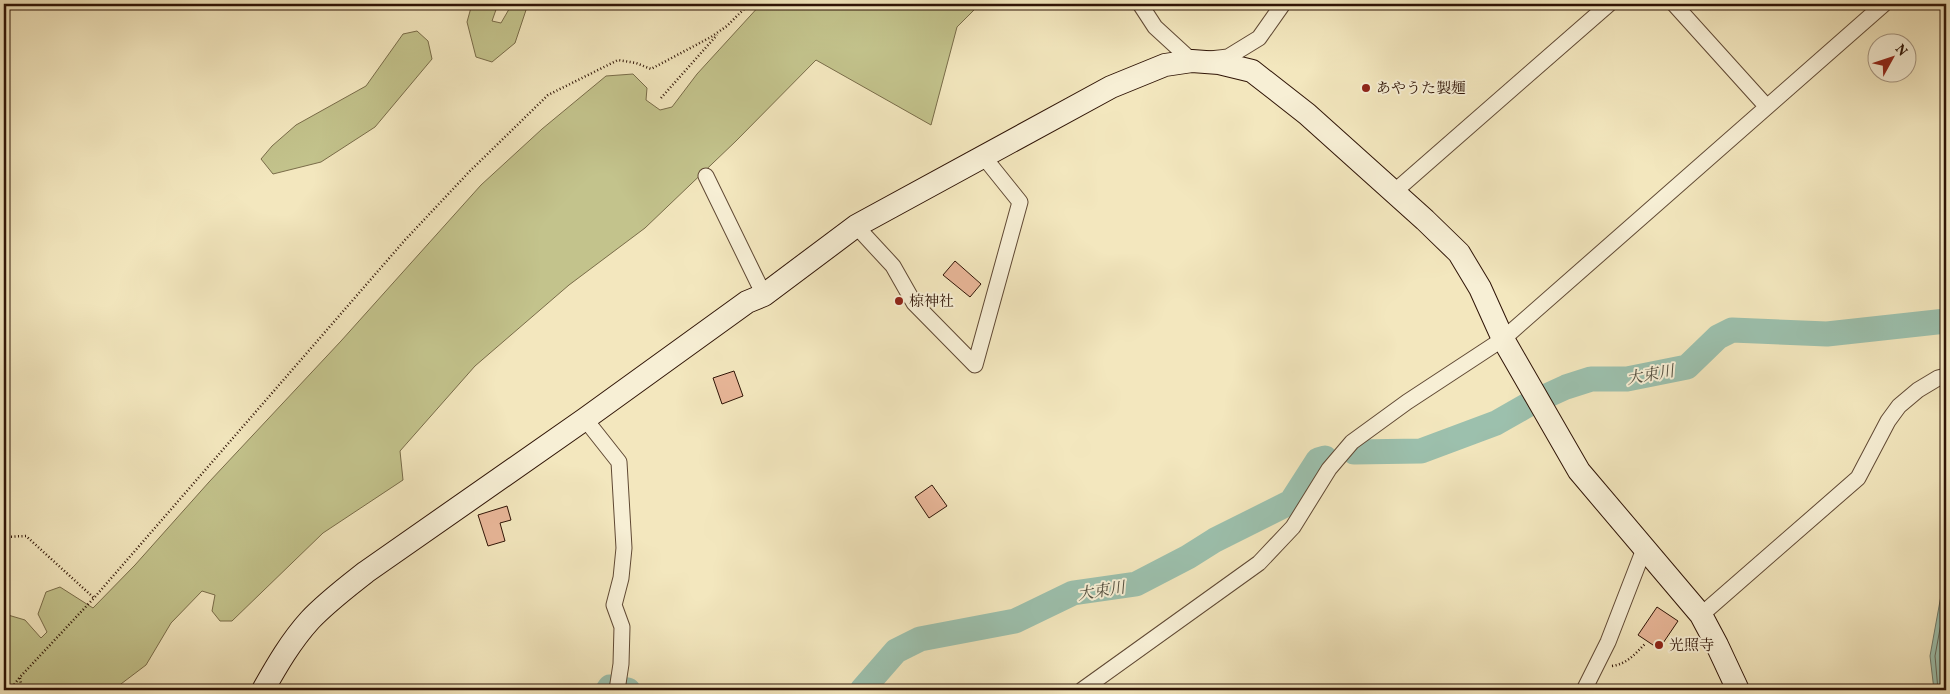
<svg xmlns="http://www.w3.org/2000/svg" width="1950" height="694" viewBox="0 0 1950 694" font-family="Vollkorn,'Noto Serif JP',serif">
<rect width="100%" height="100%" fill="#f3e7be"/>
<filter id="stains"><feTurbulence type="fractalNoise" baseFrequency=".004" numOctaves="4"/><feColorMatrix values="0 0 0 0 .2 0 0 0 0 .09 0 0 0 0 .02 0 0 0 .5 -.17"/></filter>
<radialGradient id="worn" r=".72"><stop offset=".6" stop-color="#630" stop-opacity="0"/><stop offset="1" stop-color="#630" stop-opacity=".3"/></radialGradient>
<path fill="#c3c38c" stroke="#796c49" d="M 472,4 L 498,4 L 492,21 L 501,23 L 512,4 L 528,4 L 515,43 L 492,62 L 476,57 L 467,22 Z
M 761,4 L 980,4 L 957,27 L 931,125 L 816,60 L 736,141 L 645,228 L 569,285 L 475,366 L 400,451 L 403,480 L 323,533 L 232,621 L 220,621 L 212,611 L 215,595 L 202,591 L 171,623 L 146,665 L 113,690 L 4,690 L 4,618 L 8,615 L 25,620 L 41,638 L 47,632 L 38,614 L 46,592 L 60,587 L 93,608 L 135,565 L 209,482 L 341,341 L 481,185 L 542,129 L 606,76 L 633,74 L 647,88 L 646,100 L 660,110 L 672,107 L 697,74 Z
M 417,31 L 428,41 L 432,59 L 375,127 L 321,162 L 273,174 L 261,159 L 272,146 L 296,125 L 366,86 L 403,34 Z"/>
<path fill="#9cc0ad" stroke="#707b6a" d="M 1946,568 L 1946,690 L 1934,690 L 1930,656 Z"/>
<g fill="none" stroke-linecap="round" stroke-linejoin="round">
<path stroke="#666a5a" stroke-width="1" d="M 1938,690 L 1935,656 L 1946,596
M 1945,690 L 1941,657 L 1946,630"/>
<path stroke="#9cc0ad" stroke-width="25" d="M 1354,452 L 1421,451 L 1496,423 L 1531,403 L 1566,387 L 1591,379 L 1627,379 L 1687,367 L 1718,337 L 1732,330 L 1827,334 L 1946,321
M 608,690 L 610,687 L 628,690
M 862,690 L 896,651 L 920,639 L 1015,621 L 1073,593 L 1136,584 L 1188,557 L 1215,540 L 1291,502 L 1318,460 L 1325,458"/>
</g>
<path fill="#e8b698" stroke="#2f1406" d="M 955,261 L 981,284 L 970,297 L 943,275 Z
M 734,371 L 743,396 L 722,404 L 713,378 Z
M 932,485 L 947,506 L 929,518 L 915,497 Z
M 507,506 L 511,520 L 500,523 L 505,541 L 488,546 L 478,515 Z
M 1657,607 L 1678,621 L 1659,649 L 1638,635 Z"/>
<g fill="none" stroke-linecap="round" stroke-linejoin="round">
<g stroke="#604934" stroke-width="17">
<path id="street" d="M 1140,4 L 1155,27 L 1192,61 L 1228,57 L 1259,38 L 1283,4
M 1674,4 L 1767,107
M 706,176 L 764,295
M 1394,192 L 1609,4
M 856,226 L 893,266 L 914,303 L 975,365 L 1020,202 L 983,156
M 585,419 L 619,462 L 624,548 L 621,578 L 614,605 L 622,627 L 621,664 L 617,690
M 1701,615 L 1858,478 L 1888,421 L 1899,406 L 1918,390 L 1938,378 L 1946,376
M 1082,690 L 1259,563 L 1293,527 L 1329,469 L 1352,442 L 1407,402 L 1503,339 L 1884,4
M 1584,690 L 1608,642 L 1644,549"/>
</g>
<g stroke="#2f1406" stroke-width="24">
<path id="secondary" d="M 263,690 C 277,665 291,641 310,620 C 327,602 347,587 366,572 L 585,419 L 747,302 L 764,295 L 856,226 L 1111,87 L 1165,65 L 1192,61 L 1219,63 L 1252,71 L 1307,114 L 1425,220 L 1459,253 L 1480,288 L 1503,339 L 1579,471 L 1701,615 L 1717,645 L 1738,690"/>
</g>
<path stroke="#2f1406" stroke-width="2.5" stroke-dasharray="1 2.5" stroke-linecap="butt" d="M 661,98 L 717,35
M 4,537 L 26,536 L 94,598 L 405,240 L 469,172 L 548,95 L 618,60 L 636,63 L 651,69 L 711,37 L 727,26 L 749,4
M 1612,666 C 1627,664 1635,654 1645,644
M 20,678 L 22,690
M 10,690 L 20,677 L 94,598"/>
<use href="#street" stroke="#f7efd5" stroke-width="15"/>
<use href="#secondary" stroke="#f7efd5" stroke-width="22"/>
</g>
<g fill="#8f2418" stroke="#f7efd5" stroke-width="2">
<circle cx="1366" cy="88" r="5"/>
<circle cx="899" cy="301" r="5"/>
<circle cx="1659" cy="645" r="5"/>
</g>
<g text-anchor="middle" stroke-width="4" stroke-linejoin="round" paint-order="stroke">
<g font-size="15" fill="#2f1406" stroke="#f7efd5" text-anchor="start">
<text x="1376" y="93">あやうた製麺</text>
<text x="909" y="306">椋神社</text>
<text x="1669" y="650">光照寺</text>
</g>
<g font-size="16" font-style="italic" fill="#555040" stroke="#f7efd5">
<text transform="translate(1650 374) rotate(-10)" y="6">大束川</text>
<text transform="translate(1101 590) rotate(-9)" y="6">大束川</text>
</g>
</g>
<rect width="1950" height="694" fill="none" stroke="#f3e7be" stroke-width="20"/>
<rect x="5" y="5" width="1940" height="684" fill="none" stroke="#2f1406" stroke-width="2.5"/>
<rect x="10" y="10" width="1930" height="674" fill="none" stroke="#2f1406"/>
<g transform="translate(1892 58) rotate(50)"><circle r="24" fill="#f7efd5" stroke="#a79782"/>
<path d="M0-4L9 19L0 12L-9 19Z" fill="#8f2418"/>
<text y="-8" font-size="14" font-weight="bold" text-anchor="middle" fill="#2f1406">N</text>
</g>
<rect width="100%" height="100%" filter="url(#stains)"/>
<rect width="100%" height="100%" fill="url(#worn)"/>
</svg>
